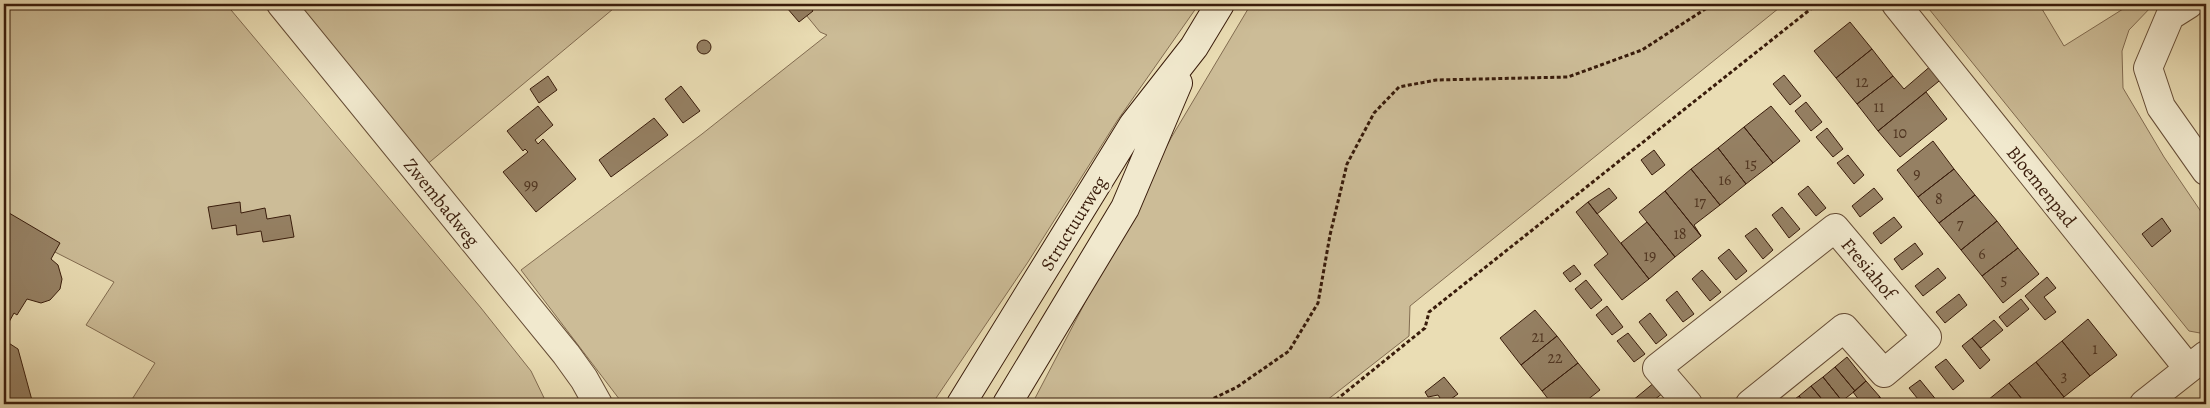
<svg xmlns="http://www.w3.org/2000/svg" width="2210" height="408" viewBox="0 0 2210 408" font-family="Alegreya,serif">
<rect width="100%" height="100%" fill="#eaddb4"/>
<filter id="stains"><feTurbulence type="fractalNoise" baseFrequency=".004" numOctaves="4"/><feColorMatrix values="0 0 0 0 .2 0 0 0 0 .09 0 0 0 0 .02 0 0 0 .5 -.17"/></filter>
<radialGradient id="worn" r=".72"><stop offset=".6" stop-color="#630" stop-opacity="0"/><stop offset="1" stop-color="#630" stop-opacity=".3"/></radialGradient>
<path fill="#ccbc97" stroke="#826c51" d="M 4,4 L 226,4 L 481,308 L 531,371 L 547,404 L 129,404 L 155,363 L 86,325 L 114,282 L 53,251 L 4,220 Z
M 296,4 L 619,4 L 425,166 Z
M 797,4 L 1199,4 L 1117,121 L 1028,262 L 932,404 L 623,404 L 521,270 L 702,134 L 827,35 L 820,32 Z
M 1251,4 L 1784,4 L 1410,306 L 1409,336 L 1322,404 L 1032,404 L 1171,138 Z
M 1925,4 L 2039,4 L 2064,46 L 2131,4 L 2154,4 L 2129,30 L 2122,51 L 2123,88 L 2164,157 L 2206,219 L 2206,328 L 2200,333 L 2189,331 Z"/>
<path fill="#958063" stroke="#391c0b" d="M 793,4 L 808,4 L 813,11 L 799,22 L 787,8 Z
M 1850,22 L 1872,49 L 1836,78 L 1814,51 Z
M697 47a7 7 0 1 1 14 0a7 7 0 1 1-14 0Z
M 1872,49 L 1893,76 L 1857,104 L 1836,78 Z
M 1933,64 L 1944,77 L 1878,131 L 1857,104 L 1893,76 L 1904,89 Z
M 1784,75 L 1801,96 L 1790,105 L 1773,84 Z
M 548,76 L 557,90 L 539,103 L 530,89 Z
M 681,86 L 700,111 L 683,123 L 665,99 Z
M 1926,92 L 1947,119 L 1900,157 L 1878,131 Z
M 1806,102 L 1822,122 L 1811,131 L 1795,111 Z
M 538,106 L 553,125 L 535,140 L 538,144 L 543,139 L 576,179 L 536,212 L 503,172 L 528,152 L 525,149 L 523,151 L 507,131 Z
M 1771,106 L 1800,141 L 1773,163 L 1744,127 Z
M 654,118 L 668,135 L 611,177 L 599,160 Z
M 1744,127 L 1773,163 L 1746,184 L 1718,148 Z
M 1827,128 L 1843,149 L 1833,157 L 1816,137 Z
M 1933,141 L 1954,169 L 1918,197 L 1897,170 Z
M 1718,148 L 1746,184 L 1720,205 L 1691,169 Z
M 1654,150 L 1665,165 L 1652,175 L 1641,160 Z
M 1848,155 L 1864,175 L 1854,184 L 1837,163 Z
M 1691,169 L 1720,205 L 1694,225 L 1701,236 L 1665,191 Z
M 1954,169 L 1975,195 L 1939,223 L 1918,197 Z
M 1808,186 L 1826,208 L 1816,216 L 1798,194 Z
M 1609,188 L 1617,198 L 1597,214 L 1588,202 Z
M 1874,188 L 1883,199 L 1860,217 L 1852,206 Z
M 1665,191 L 1701,236 L 1675,257 L 1639,212 Z
M 1975,195 L 1997,221 L 1961,250 L 1939,223 Z
M 240,202 L 241,213 L 265,208 L 267,219 L 290,215 L 294,237 L 263,242 L 261,231 L 237,235 L 236,225 L 212,229 L 208,207 Z
M 1588,202 L 1649,279 L 1622,300 L 1594,265 L 1608,254 L 1576,212 Z
M 1782,207 L 1800,229 L 1789,238 L 1772,215 Z
M 4,210 L 60,243 L 51,259 L 58,265 L 62,279 L 60,289 L 50,300 L 41,303 L 27,299 L 17,315 L 14,313 L 4,331 Z
M 1894,217 L 1902,227 L 1881,244 L 1873,233 Z
M 2162,218 L 2171,231 L 2152,247 L 2142,234 Z
M 1997,221 L 2018,248 L 1982,276 L 1961,250 Z
M 1647,222 L 1675,257 L 1649,279 L 1621,243 Z
M 1756,228 L 1773,250 L 1763,259 L 1745,236 Z
M 1915,243 L 1923,254 L 1902,270 L 1894,259 Z
M 2018,248 L 2039,274 L 2003,303 L 1982,276 Z
M 1729,249 L 1747,271 L 1736,280 L 1718,258 Z
M 1574,265 L 1581,274 L 1570,282 L 1563,273 Z
M 1938,268 L 1946,278 L 1923,296 L 1915,286 Z
M 1702,270 L 1721,292 L 1710,301 L 1692,279 Z
M 2047,277 L 2056,288 L 2044,297 L 2056,312 L 2045,320 L 2025,296 Z
M 1586,280 L 1602,300 L 1591,309 L 1575,289 Z
M 1677,291 L 1694,314 L 1683,322 L 1666,300 Z
M 1959,294 L 1967,305 L 1945,323 L 1936,312 Z
M 2021,299 L 2029,309 L 2007,327 L 1999,317 Z
M 1607,306 L 1623,327 L 1612,335 L 1596,315 Z
M 1535,310 L 1557,336 L 1521,365 L 1500,338 Z
M 1650,313 L 1667,335 L 1656,344 L 1639,322 Z
M 2088,319 L 2117,355 L 2090,376 L 2062,341 Z
M 1994,320 L 2003,330 L 1981,348 L 1972,338 Z
M 1628,333 L 1645,354 L 1634,362 L 1617,341 Z
M 1557,336 L 1578,363 L 1542,391 L 1521,365 Z
M 1972,338 L 1990,360 L 1980,369 L 1962,346 Z
M 4,340 L 18,349 L 33,404 L 4,404 Z
M 2062,341 L 2090,376 L 2064,397 L 2036,362 Z
M 1847,357 L 1866,381 L 1855,391 L 1835,367 Z
M 1946,359 L 1964,381 L 1953,390 L 1935,367 Z
M 2036,362 L 2064,397 L 2055,404 L 2026,404 L 2009,383 Z
M 1578,363 L 1600,390 L 1582,404 L 1552,404 L 1542,391 Z
M 1835,367 L 1855,391 L 1842,401 L 1823,377 Z
M 1444,377 L 1458,394 L 1444,404 L 1438,395 L 1428,397 L 1425,392 Z
M 1823,377 L 1842,401 L 1838,404 L 1826,404 L 1811,386 Z
M 1920,380 L 1938,402 L 1935,404 L 1922,404 L 1909,388 Z
M 1866,381 L 1880,397 L 1871,404 L 1862,404 L 1853,392 Z
M 1655,382 L 1663,393 L 1649,404 L 1636,404 L 1632,401 Z
M 2009,383 L 2026,404 L 1983,404 Z
M 1811,386 L 1826,404 L 1806,404 L 1799,396 Z
M 1799,396 L 1806,404 L 1788,404 Z
M 1880,397 L 1885,404 L 1871,404 Z"/>
<g fill="none" stroke-linecap="round" stroke-linejoin="round">
<g stroke="#654c35" stroke-width="30">
<path id="minor" d="M 281,4 L 566,354 L 584,379 L 598,404
M 1896,4 L 2188,368
M 2189,4 L 2170,16 L 2148,68 L 2161,107 L 2206,171
M 1688,404 L 1657,368 L 1835,228 L 1927,337 L 1884,373 L 1844,328 L 1750,404
M 2144,404 L 2206,355"/>
</g>
<g stroke="#391c0b" stroke-width="30">
<path id="secondary" d="M 961,404 L 1133,125 L 1194,47 L 1220,4
M 1007,404 L 1125,208 L 1178,83"/>
</g>
<path stroke="#391c0b" stroke-width="3" stroke-dasharray="4 2.5" stroke-linecap="butt" d="M 1202,404 L 1237,387 L 1289,351 L 1318,303 L 1330,235 L 1347,164 L 1374,113 L 1399,87 L 1436,80 L 1568,77 L 1642,50 L 1713,4
M 1331,404 L 1425,328 L 1429,312 L 1817,4"/>
<use href="#minor" stroke="#f1e9ce" stroke-width="28"/>
<use href="#secondary" stroke="#f1e9ce" stroke-width="28"/>
</g>
<g text-anchor="middle" stroke-width="5" stroke-linejoin="round" paint-order="stroke">
<g font-size="16" fill="#503521">
<text x="1862" y="87">12</text>
<text x="1879" y="112">11</text>
<text x="1900" y="138">10</text>
<text x="1751" y="169">15</text>
<text x="1917" y="179">9</text>
<text x="1725" y="185">16</text>
<text x="531" y="190">99</text>
<text x="1939" y="204">8</text>
<text x="1700" y="207">17</text>
<text x="1960" y="229">7</text>
<text x="1680" y="239">18</text>
<text x="1982" y="259">6</text>
<text x="1650" y="261">19</text>
<text x="2004" y="285">5</text>
<text x="1538" y="342">21</text>
<text x="2095" y="354">1</text>
<text x="1555" y="363">22</text>
<text x="2064" y="381">3</text>
</g>
<g font-size="19" fill="#391c0b" stroke="#f1e9ce">
<text transform="translate(2042 186) rotate(51)" y="7">Bloemenpad</text>
<text transform="translate(442 202) rotate(51)" y="7">Zwembadweg</text>
<text transform="translate(1073 223) rotate(-58)" y="7">Structuurweg</text>
<text transform="translate(1869 268) rotate(50)" y="7">Fresiahof</text>
</g>
</g>
<rect width="2210" height="408" fill="none" stroke="#eaddb4" stroke-width="20"/>
<rect x="5" y="5" width="2200" height="398" fill="none" stroke="#391c0b" stroke-width="2.5"/>
<rect x="10" y="10" width="2190" height="388" fill="none" stroke="#391c0b"/>
<rect width="100%" height="100%" filter="url(#stains)"/>
<rect width="100%" height="100%" fill="url(#worn)"/>
</svg>
